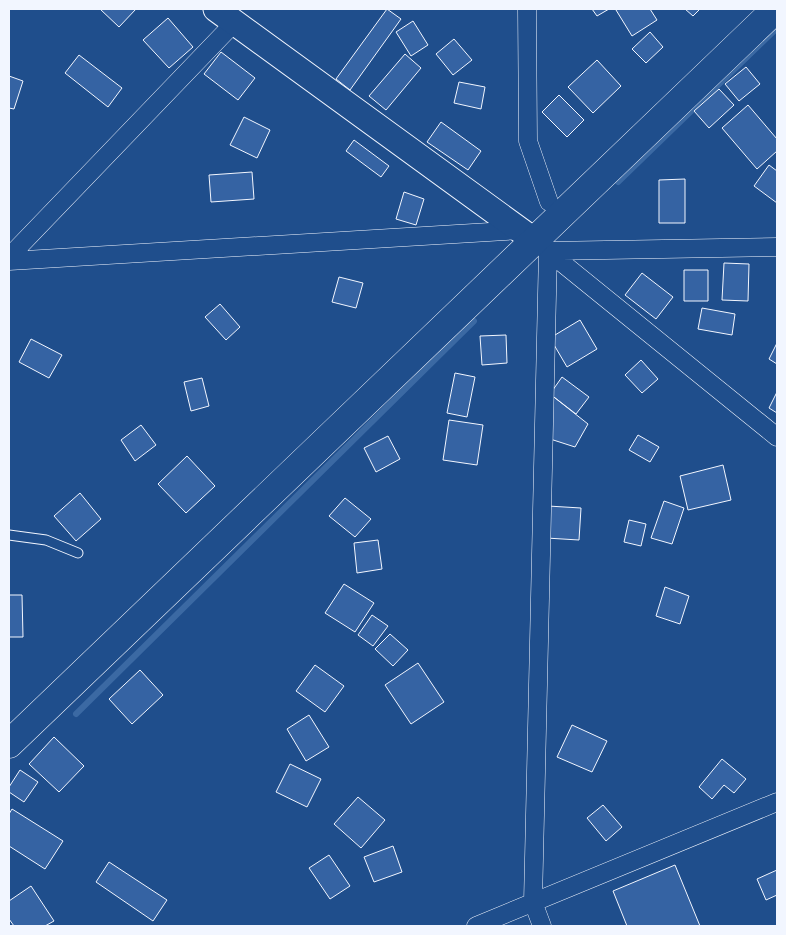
<svg xmlns="http://www.w3.org/2000/svg" width="786" height="935" viewBox="0 0 786 935" font-family="'Source Serif 4',serif">
<rect width="100%" height="100%" fill="#1f4e8c"/>
<g fill="none" stroke-linecap="round" stroke-linejoin="round">
<path stroke="#3b69a3" stroke-width="6" d="M 618,182 L 777,28
M 76,714 L 474,321"/>
</g>
<path fill="#3563a3" stroke="#f2f6ff" d="M 100,9 L 136,9 L 119,27 Z
M 387,9 L 401,19 L 350,90 L 336,79 Z
M 592,9 L 609,9 L 597,16 Z
M 618,9 L 650,9 L 657,20 L 632,36 L 616,10 Z
M 685,9 L 700,9 L 693,16 Z
M 168,18 L 193,47 L 169,68 L 143,40 Z
M 413,21 L 428,45 L 411,56 L 396,32 Z
M 650,32 L 663,47 L 646,63 L 632,49 Z
M 454,39 L 472,60 L 453,75 L 436,54 Z
M 221,52 L 255,78 L 238,100 L 204,74 Z
M 405,54 L 421,68 L 386,110 L 369,96 Z
M 79,55 L 122,88 L 108,107 L 65,73 Z
M 597,60 L 621,86 L 593,113 L 568,87 Z
M 746,67 L 760,84 L 739,101 L 725,84 Z
M 9,76 L 23,81 L 14,109 L 9,108 Z
M 459,82 L 485,87 L 481,109 L 454,103 Z
M 719,89 L 734,105 L 709,128 L 694,111 Z
M 559,95 L 584,120 L 567,137 L 542,112 Z
M 748,105 L 777,139 L 777,151 L 757,169 L 722,128 Z
M 244,117 L 270,130 L 257,158 L 230,145 Z
M 441,122 L 481,151 L 468,170 L 427,142 Z
M 354,140 L 389,166 L 381,177 L 346,151 Z
M 769,165 L 777,171 L 777,203 L 754,186 Z
M 252,172 L 254,199 L 211,202 L 209,175 Z
M 685,179 L 685,223 L 659,223 L 659,180 Z
M 404,192 L 424,199 L 416,225 L 396,219 Z
M 724,263 L 749,264 L 748,301 L 722,300 Z
M 684,270 L 708,270 L 708,301 L 684,301 Z
M 642,273 L 673,297 L 656,319 L 625,295 Z
M 339,277 L 363,283 L 356,308 L 332,302 Z
M 220,304 L 240,327 L 226,340 L 205,317 Z
M 702,308 L 735,314 L 732,335 L 698,329 Z
M 580,320 L 597,349 L 567,367 L 550,338 Z
M 506,335 L 507,363 L 482,365 L 480,336 Z
M 31,339 L 62,355 L 49,378 L 19,362 Z
M 777,343 L 777,364 L 769,359 Z
M 641,360 L 658,379 L 642,393 L 625,375 Z
M 455,373 L 475,377 L 467,417 L 447,413 Z
M 562,377 L 589,397 L 576,414 L 550,394 Z
M 202,378 L 209,406 L 191,411 L 184,382 Z
M 777,392 L 777,413 L 769,408 Z
M 550,394 L 588,424 L 575,447 L 544,437 Z
M 449,420 L 483,425 L 477,465 L 443,460 Z
M 141,425 L 156,445 L 135,461 L 121,440 Z
M 638,435 L 659,447 L 650,462 L 629,450 Z
M 388,436 L 400,459 L 376,472 L 364,448 Z
M 187,456 L 215,486 L 186,513 L 158,484 Z
M 723,465 L 731,500 L 688,510 L 680,476 Z
M 80,493 L 101,519 L 76,541 L 54,516 Z
M 345,498 L 371,519 L 355,537 L 329,516 Z
M 664,501 L 684,508 L 672,544 L 651,538 Z
M 548,506 L 581,508 L 579,540 L 546,538 Z
M 629,520 L 646,524 L 641,546 L 624,542 Z
M 378,540 L 382,569 L 357,573 L 354,543 Z
M 344,584 L 374,603 L 355,632 L 325,613 Z
M 665,587 L 689,596 L 680,624 L 656,616 Z
M 9,595 L 22,595 L 23,637 L 9,637 Z
M 372,615 L 388,626 L 373,646 L 358,635 Z
M 390,634 L 408,650 L 393,666 L 375,649 Z
M 418,663 L 444,702 L 411,724 L 385,685 Z
M 315,665 L 344,686 L 325,712 L 296,691 Z
M 140,670 L 163,695 L 132,724 L 109,699 Z
M 309,715 L 329,747 L 306,761 L 287,729 Z
M 572,725 L 607,741 L 592,772 L 557,757 Z
M 54,737 L 84,766 L 59,792 L 29,764 Z
M 722,759 L 746,779 L 734,793 L 724,785 L 712,799 L 699,787 Z
M 290,764 L 321,779 L 307,807 L 276,792 Z
M 20,770 L 38,782 L 24,802 L 9,792 L 9,787 Z
M 358,797 L 385,820 L 361,848 L 334,824 Z
M 603,805 L 622,827 L 606,841 L 587,818 Z
M 12,809 L 63,841 L 45,869 L 9,846 L 9,814 Z
M 393,846 L 402,872 L 374,882 L 364,857 Z
M 329,855 L 350,886 L 330,899 L 309,868 Z
M 109,862 L 167,900 L 153,921 L 96,882 Z
M 675,865 L 700,926 L 627,926 L 613,891 Z
M 777,870 L 777,895 L 766,900 L 757,879 Z
M 31,886 L 54,921 L 45,926 L 14,926 L 9,919 L 9,901 Z"/>
<g fill="none" stroke-linecap="round" stroke-linejoin="round">
<g stroke="#f2f6ff" stroke-width="11">
<path id="lane" d="M 9,535 L 46,540 L 78,553"/>
</g>
<g stroke="#f2f6ff" stroke-width="19">
<path id="street" d="M 527,9 L 528,141 L 549,202
M 545,249 L 777,437
M 9,257 L 235,22
M 9,261 L 521,230
M 476,926 L 777,802
M 542,926 L 533,902 L 548,251 L 777,247"/>
</g>
<g stroke="#f2f6ff" stroke-width="27">
<path id="secondary" d="M 216,9 L 535,241"/>
</g>
<g stroke="#f2f6ff" stroke-width="29">
<path id="highway" d="M 9,744 L 776,9"/>
</g>
<use href="#lane" stroke="#1f4e8c" stroke-width="9"/>
<use href="#street" stroke="#1f4e8c" stroke-width="18"/>
<use href="#secondary" stroke="#1f4e8c" stroke-width="25"/>
<use href="#highway" stroke="#1f4e8c" stroke-width="28"/>
</g>
<rect width="786" height="935" fill="none" stroke="#f2f6ff" stroke-width="20"/>
</svg>
